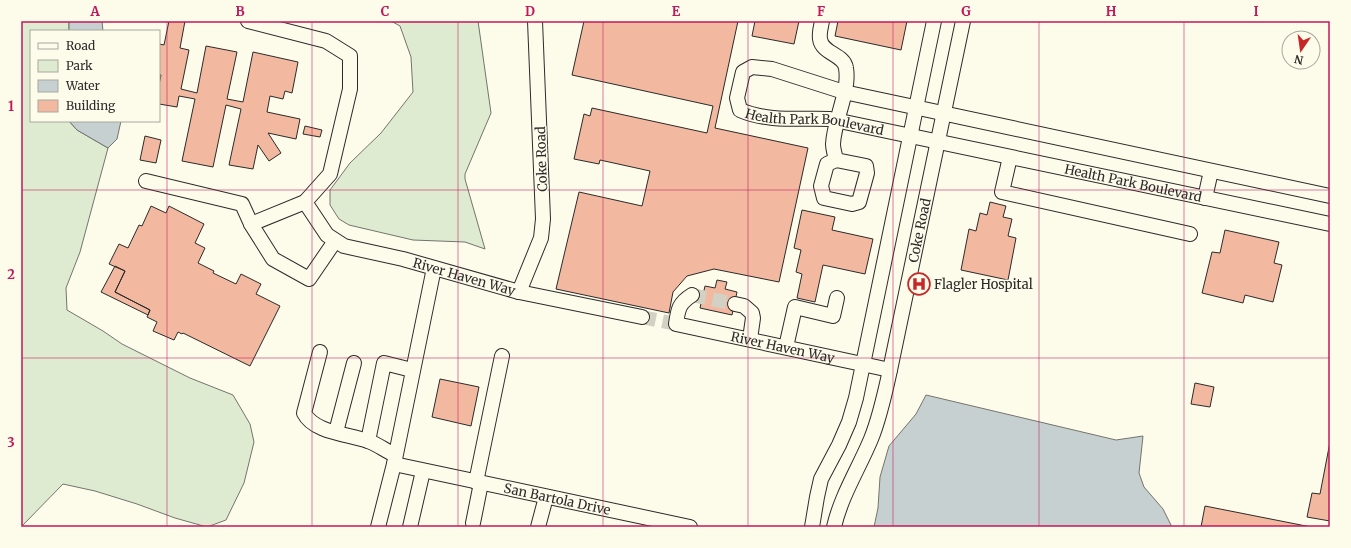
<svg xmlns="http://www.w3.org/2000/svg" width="1351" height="548" viewBox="0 0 1351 548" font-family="Merriweather,serif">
<rect width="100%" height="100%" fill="#fdfbea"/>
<path fill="#deebd1" stroke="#74746e" d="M 21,21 L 69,21 L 69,31 L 31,31 L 31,121 L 69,121 L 77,130 L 108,148 L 80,252 L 66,288 L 67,310 L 103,331 L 122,344 L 190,378 L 233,395 L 250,424 L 254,442 L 244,483 L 226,520 L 207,527 L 175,518 L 137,504 L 95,491 L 63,484 L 21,527 Z
M 391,21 L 478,21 L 491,113 L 465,174 L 465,179 L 485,249 L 465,242 L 413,240 L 349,225 L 339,219 L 330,205 L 330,190 L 350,163 L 381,133 L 413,92 L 411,57 L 400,26 Z"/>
<path fill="#c7d0d0" stroke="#74746e" d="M 69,21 L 102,21 L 103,31 L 69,31 Z
M 69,121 L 121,121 L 117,139 L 108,148 L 77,130 Z
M 926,395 L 1116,440 L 1143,436 L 1139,473 L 1144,487 L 1163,509 L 1171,525 L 1170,527 L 874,527 L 878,508 L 880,477 L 889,446 L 916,414 Z"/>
<path fill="#f2b8a0" stroke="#2b2b2b" d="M 169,21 L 185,21 L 180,48 L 189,50 L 181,89 L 197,93 L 206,46 L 237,52 L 227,99 L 243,102 L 253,52 L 298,62 L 292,93 L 285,91 L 283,99 L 270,96 L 267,112 L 300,119 L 296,139 L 268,133 L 281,153 L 269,161 L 258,145 L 253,169 L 229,165 L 241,109 L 226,105 L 213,167 L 182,161 L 195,99 L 179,96 L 177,107 L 159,104 L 159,85 L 161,75 L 159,74 L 159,44 L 164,45 Z
M 584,21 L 738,21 L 715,128 L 808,148 L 779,282 L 714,269 L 687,276 L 673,292 L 669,313 L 556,289 L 579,192 L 642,206 L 650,171 L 600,160 L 599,164 L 574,159 L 584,114 L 590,116 L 592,108 L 707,133 L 713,106 L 572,75 Z
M 755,21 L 799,21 L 794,44 L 752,36 Z
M 838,21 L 907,21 L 901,50 L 835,36 Z
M 305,126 L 322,130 L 320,137 L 303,134 Z
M 145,136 L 161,140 L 156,163 L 140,160 Z
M 990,202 L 1006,206 L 1003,217 L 1012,219 L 1008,236 L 1016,238 L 1008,280 L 961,270 L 969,229 L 976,231 L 980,213 L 987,215 Z
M 151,206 L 166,213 L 169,206 L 204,224 L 195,243 L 205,248 L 198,263 L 214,271 L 213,273 L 236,284 L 241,274 L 261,284 L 256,294 L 280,306 L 250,366 L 183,333 L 182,334 L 178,332 L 174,340 L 153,331 L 157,322 L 147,317 L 150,310 L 115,292 L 125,271 L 109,264 L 119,244 L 128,248 L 139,225 L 142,226 Z
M 802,210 L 835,217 L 832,230 L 873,239 L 865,274 L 823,265 L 815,302 L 797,298 L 802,274 L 796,272 L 801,250 L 794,248 Z
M 1225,230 L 1279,242 L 1274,263 L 1282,265 L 1273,302 L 1245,295 L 1243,303 L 1202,293 L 1212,252 L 1220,253 Z
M 115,266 L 125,271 L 115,292 L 150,310 L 148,315 L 101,292 Z
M 717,280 L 727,282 L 725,289 L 737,292 L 732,315 L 700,308 L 705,286 L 715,288 Z
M 440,379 L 479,387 L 471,426 L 432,417 Z
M 1195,383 L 1214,387 L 1210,407 L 1191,404 Z
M 1330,442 L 1330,521 L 1307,517 L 1312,493 L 1320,494 Z
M 1205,506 L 1311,527 L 1201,527 Z"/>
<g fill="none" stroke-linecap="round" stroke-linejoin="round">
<path stroke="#d3d1c4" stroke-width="14" stroke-dasharray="14 7" stroke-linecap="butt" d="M 692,295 L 735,304
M 642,317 L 676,324"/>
<g stroke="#2b2b2b" stroke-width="16">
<g id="minor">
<path d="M 248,21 L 326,41 L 350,56 L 350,89 L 330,174 L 305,202 L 251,224 L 273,259 L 309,279 L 335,241"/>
<path d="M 822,21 C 821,27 819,33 820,39 C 822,54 844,54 846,68 C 850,91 834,120 833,144 C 833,149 835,155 836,160 L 866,166 L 867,173 L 859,202 L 852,204 L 824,198 L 821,186 L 827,164 L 836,160"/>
<path d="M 1010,157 L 1002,192 L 1190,234"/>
<path d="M 146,181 L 242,204 L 251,224"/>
<path id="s1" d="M 1330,196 L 844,92 L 772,69 L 752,67 L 743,72 L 737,98 L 740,110 C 767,122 800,118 830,119 L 1330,224"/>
<path d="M 1205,198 L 1211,171"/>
<path id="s2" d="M 305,202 L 327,235 L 344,246 L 403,259 L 519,292 L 642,317"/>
<path d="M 519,292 L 541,238 L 543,219 L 535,21"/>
<path id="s3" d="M 692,295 C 679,303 678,309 676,324 L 890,370"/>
<path d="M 735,304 L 744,306 L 752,313 L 753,318 L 750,339"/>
<path d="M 786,347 L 795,307 L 833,316 L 837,298"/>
<path d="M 320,352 L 304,413 C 314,433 349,434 368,441 C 377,444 386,451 395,455"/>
<path d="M 336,432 L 354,363"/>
<path d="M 368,441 L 384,363 L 412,370"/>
<path id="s4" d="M 394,464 L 690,527"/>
<path d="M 476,482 L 502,356"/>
<path d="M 473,523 L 481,483"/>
<path d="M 378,527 L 394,464 L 434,268"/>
<path d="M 410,527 L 423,471"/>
<path d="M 538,527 L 546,497"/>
<path d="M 812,527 L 817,497 L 821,479 L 839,445 L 849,422 L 856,398 L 934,21"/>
<path id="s5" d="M 834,527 C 841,496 859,468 871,439 C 880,417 885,393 890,370 L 963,21"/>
</g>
</g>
<use href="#minor" stroke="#fdfbea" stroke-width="14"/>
</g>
<path fill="none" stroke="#c2185b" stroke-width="1" stroke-opacity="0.55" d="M 167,21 L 167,527M 312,21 L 312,527M 458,21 L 458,527M 603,21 L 603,527M 748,21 L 748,527M 893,21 L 893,527M 1039,21 L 1039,527M 1184,21 L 1184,527M 21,190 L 1330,190M 21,358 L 1330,358"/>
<defs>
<g id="hospital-ring" transform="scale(1.15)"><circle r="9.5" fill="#fdfbea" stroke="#c62828" stroke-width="1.5"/><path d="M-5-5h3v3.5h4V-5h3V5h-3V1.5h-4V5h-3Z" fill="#c62828"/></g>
</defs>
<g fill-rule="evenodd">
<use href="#hospital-ring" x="919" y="284"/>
</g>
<g text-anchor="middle" stroke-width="3" stroke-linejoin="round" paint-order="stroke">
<g font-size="13" fill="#2b2b2b" stroke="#fdfbea">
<text dy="5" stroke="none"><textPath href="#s1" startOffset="718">Health Park Boulevard</textPath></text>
<text transform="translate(541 159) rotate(-92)" y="5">Coke Road</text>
<text dy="5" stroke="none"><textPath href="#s1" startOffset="1043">Health Park Boulevard</textPath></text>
<text dy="5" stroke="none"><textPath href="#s5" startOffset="310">Coke Road</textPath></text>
<text dy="5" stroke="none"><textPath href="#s2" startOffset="184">River Haven Way</textPath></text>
<text dy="5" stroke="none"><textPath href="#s3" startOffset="144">River Haven Way</textPath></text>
<text dy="5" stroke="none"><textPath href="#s4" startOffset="167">San Bartola Drive</textPath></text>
</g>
<g font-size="13" fill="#2b2b2b" stroke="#fdfbea" text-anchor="start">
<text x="934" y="289">Flagler Hospital</text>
</g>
</g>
<rect width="1351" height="548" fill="none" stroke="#fdfbea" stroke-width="44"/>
<rect x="30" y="30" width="130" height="92" fill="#fdfbea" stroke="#a9a89e"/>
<rect x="38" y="43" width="20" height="6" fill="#fdfbea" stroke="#a9a89e"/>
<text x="66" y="50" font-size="12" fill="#2b2b2b">Road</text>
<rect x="38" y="60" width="20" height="12" fill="#deebd1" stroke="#a9a89e"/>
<text x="66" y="70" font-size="12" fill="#2b2b2b">Park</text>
<rect x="38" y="80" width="20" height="12" fill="#c7d0d0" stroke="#a9a89e"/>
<text x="66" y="90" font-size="12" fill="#2b2b2b">Water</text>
<rect x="38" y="100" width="20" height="12" fill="#f2b8a0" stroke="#a9a89e"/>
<text x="66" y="110" font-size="12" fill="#2b2b2b">Building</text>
<g transform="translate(1301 50) rotate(193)"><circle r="19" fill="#fdfbea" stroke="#a9a89e"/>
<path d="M0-3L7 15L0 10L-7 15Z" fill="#c62828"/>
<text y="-6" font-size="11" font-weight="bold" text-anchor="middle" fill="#2b2b2b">N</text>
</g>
<rect x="22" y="22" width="1307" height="504" fill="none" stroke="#c2185b" stroke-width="1.5"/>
<g font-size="13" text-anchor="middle" font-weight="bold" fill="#c2185b">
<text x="95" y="16">A</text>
<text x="240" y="16">B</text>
<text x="385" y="16">C</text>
<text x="530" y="16">D</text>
<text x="676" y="16">E</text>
<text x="821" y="16">F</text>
<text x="966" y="16">G</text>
<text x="1111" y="16">H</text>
<text x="1256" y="16">I</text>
<text x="11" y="111">1</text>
<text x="11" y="279">2</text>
<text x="11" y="447">3</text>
</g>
</svg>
